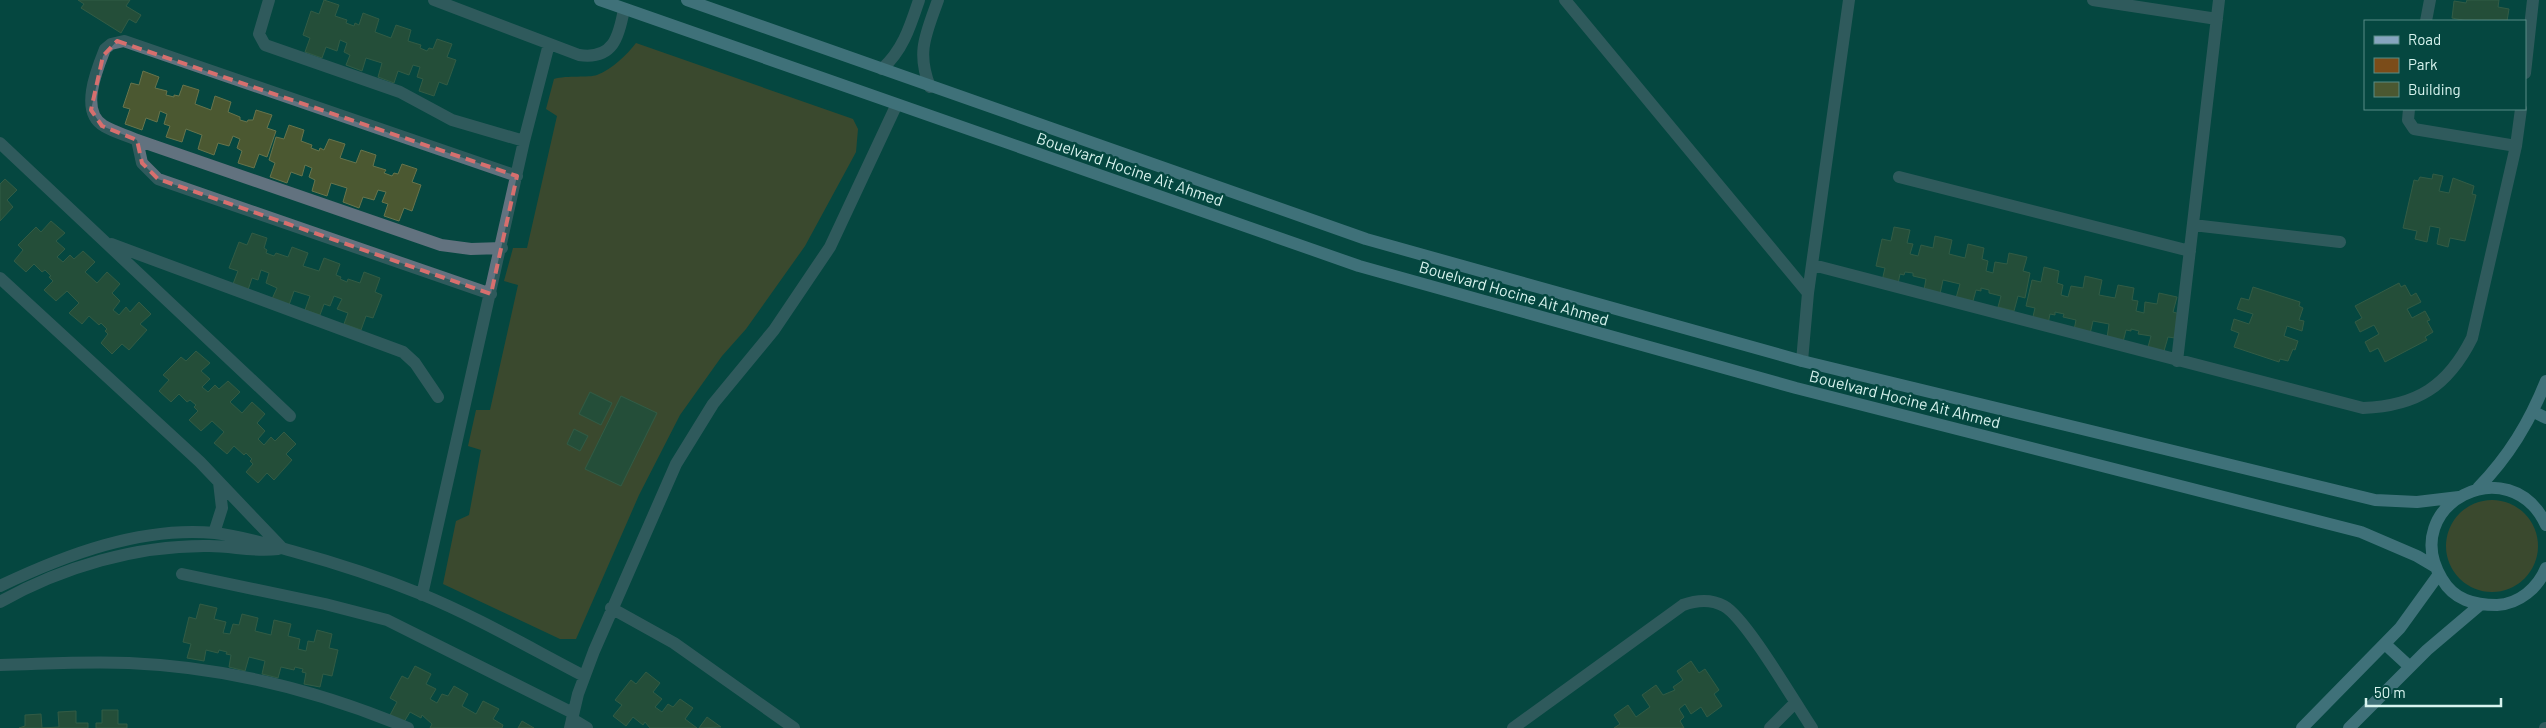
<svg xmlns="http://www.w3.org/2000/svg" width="2546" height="728" viewBox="0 0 2546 728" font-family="Barlow,sans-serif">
<rect width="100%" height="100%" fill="#054740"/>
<path fill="#7b4c19" d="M 636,43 L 853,119 L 858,129 L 856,152 L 849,165 L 805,246 L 746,329 L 722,356 L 680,415 L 639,495 L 576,639 L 560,639 L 443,584 L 456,521 L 469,515 L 481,450 L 468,446 L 476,410 L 490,410 L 518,285 L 504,281 L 513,248 L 527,248 L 557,116 L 546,109 L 554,79 C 567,75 589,78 597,75 C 612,69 627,55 636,43 Z
M2446 546a46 46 0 1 1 92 0a46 46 0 1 1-92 0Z"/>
<path fill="#4b5831" stroke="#67744c" d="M 78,0 L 130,0 L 126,6 L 141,15 L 136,23 L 129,19 L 121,33 L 81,8 L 84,4 Z
M 324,0 L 339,5 L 335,16 L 347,20 L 346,23 L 354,26 L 355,23 L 359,25 L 363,13 L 379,19 L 375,32 L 391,38 L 396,25 L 411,30 L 408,41 L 421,45 L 420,48 L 427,51 L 429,48 L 433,49 L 437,39 L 452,44 L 447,57 L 456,60 L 447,85 L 439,82 L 434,96 L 419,91 L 423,79 L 417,77 L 420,67 L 413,65 L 409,75 L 398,71 L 394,83 L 378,77 L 382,63 L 366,58 L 362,71 L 346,65 L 350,55 L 344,52 L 347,43 L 340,40 L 337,51 L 326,47 L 322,58 L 305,52 L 310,38 L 303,35 L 311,11 L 319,14 Z
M 2467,0 L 2499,0 L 2498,7 L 2509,9 L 2507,21 L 2467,21 L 2452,18 L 2454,1 L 2466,3 Z
M 143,71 L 159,77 L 155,88 L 167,91 L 166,95 L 174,97 L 174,95 L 179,96 L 183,85 L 199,90 L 195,104 L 211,110 L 215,96 L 231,102 L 228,112 L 240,117 L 240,120 L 247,122 L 248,120 L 253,120 L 256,110 L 272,115 L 267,128 L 276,131 L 267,157 L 259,154 L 254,168 L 238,163 L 242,151 L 237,148 L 240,139 L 233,136 L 229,146 L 218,143 L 214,155 L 198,149 L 202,135 L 186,129 L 182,142 L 166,137 L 170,126 L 164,124 L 167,114 L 160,111 L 157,122 L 146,118 L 142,130 L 125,124 L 130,109 L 123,107 L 131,83 L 139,85 Z
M 289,125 L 304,130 L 301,141 L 312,145 L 311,148 L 319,151 L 320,148 L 324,150 L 329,139 L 345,144 L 340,158 L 356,163 L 361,150 L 376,155 L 373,166 L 386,170 L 384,173 L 392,176 L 394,173 L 398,174 L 402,164 L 417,169 L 412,182 L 421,185 L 412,211 L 404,208 L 399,221 L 384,216 L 388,204 L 382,202 L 386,192 L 378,190 L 374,200 L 363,197 L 359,208 L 343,202 L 347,188 L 331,183 L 327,196 L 312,191 L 315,180 L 309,177 L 312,168 L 305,165 L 302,176 L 291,172 L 287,183 L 270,177 L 275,163 L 269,160 L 276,137 L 284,139 Z
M 2433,174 L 2443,176 L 2439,191 L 2449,193 L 2453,178 L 2474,186 L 2472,194 L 2476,195 L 2465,241 L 2450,238 L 2448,247 L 2437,244 L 2440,228 L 2430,226 L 2427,242 L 2415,239 L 2417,231 L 2403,228 L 2414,180 L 2418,181 L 2420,177 L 2432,179 Z
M 5,179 L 17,190 L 7,200 L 13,207 L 0,221 L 0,184 Z
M 51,221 L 65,233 L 56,241 L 65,249 L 57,257 L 63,262 L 70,255 L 74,259 L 83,251 L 95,262 L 85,272 L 97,283 L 107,272 L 120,284 L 112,293 L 120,301 L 113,310 L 119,315 L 126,307 L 130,312 L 139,302 L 151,314 L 140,324 L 147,330 L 129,350 L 122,344 L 112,354 L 101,343 L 108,334 L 105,331 L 107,329 L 101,323 L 99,325 L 89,316 L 82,324 L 69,313 L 79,303 L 67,291 L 56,301 L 44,290 L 53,281 L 49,277 L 51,276 L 45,270 L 42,272 L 34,264 L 26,272 L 14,261 L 23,250 L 18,245 L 36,227 L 41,232 Z
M 1894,227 L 1910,230 L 1907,243 L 1913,244 L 1910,254 L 1918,256 L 1921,245 L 1933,248 L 1935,236 L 1952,240 L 1949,254 L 1965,258 L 1968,244 L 1984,248 L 1982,259 L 1988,261 L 1986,271 L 1993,273 L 1995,262 L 2007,264 L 2009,253 L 2027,257 L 2023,271 L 2030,273 L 2025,298 L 2018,296 L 2014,311 L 1998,307 L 2001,296 L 1989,293 L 1989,290 L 1981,288 L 1981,291 L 1976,290 L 1973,301 L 1956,298 L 1960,284 L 1943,280 L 1940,294 L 1924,290 L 1926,279 L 1913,276 L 1913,273 L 1905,272 L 1904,275 L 1900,274 L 1898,284 L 1882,281 L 1885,268 L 1876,266 L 1882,239 L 1891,241 Z
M 252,233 L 267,238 L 264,248 L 267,250 L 266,253 L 274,256 L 276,253 L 288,257 L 292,247 L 308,253 L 303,266 L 319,271 L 324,258 L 340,264 L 336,275 L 341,277 L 340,279 L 347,282 L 348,279 L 360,283 L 364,272 L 380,278 L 375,292 L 382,295 L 373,318 L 366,316 L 361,330 L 344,324 L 348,313 L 337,309 L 342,299 L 334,296 L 330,306 L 324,304 L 320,315 L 305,310 L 310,296 L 294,291 L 289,305 L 272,299 L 277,288 L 266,283 L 269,273 L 261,270 L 258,280 L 252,278 L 248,290 L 233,284 L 238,271 L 229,268 L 239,242 L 247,245 Z
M 2044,267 L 2059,271 L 2057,283 L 2063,285 L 2061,295 L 2068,297 L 2071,286 L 2083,288 L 2085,276 L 2102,280 L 2099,295 L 2115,298 L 2118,285 L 2134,288 L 2132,300 L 2138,301 L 2136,311 L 2144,313 L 2145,302 L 2157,304 L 2159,293 L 2177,297 L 2173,312 L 2180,314 L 2175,338 L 2168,337 L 2164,351 L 2148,347 L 2151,336 L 2138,334 L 2139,331 L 2131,329 L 2131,331 L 2126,330 L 2123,342 L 2107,338 L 2109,324 L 2093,321 L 2090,334 L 2074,330 L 2076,320 L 2063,317 L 2064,314 L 2055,312 L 2055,315 L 2050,314 L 2048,324 L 2032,321 L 2035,308 L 2026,306 L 2032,280 L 2041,282 Z
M 2399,283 L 2401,287 L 2405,285 L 2411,296 L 2416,293 L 2421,302 L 2407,309 L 2412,318 L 2425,311 L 2430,320 L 2427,321 L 2433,332 L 2425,337 L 2427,340 L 2385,362 L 2378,348 L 2370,352 L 2365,342 L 2379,334 L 2374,325 L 2360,332 L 2355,322 L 2362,318 L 2355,306 Z
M 2253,287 L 2300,302 L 2299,306 L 2303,308 L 2299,320 L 2304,321 L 2302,331 L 2287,326 L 2284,336 L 2298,341 L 2295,350 L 2293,349 L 2288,361 L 2280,359 L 2279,362 L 2234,347 L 2239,333 L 2231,330 L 2234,319 L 2249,324 L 2253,314 L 2237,309 L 2241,298 L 2249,300 Z
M 196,351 L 210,363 L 201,371 L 210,379 L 202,387 L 208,392 L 215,385 L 219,389 L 228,381 L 240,392 L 230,402 L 242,413 L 252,402 L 265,414 L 257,423 L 265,431 L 258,439 L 264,445 L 271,437 L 275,441 L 284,432 L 296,444 L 286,454 L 292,460 L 274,480 L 267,473 L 258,483 L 246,472 L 253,464 L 250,461 L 252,459 L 246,453 L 244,455 L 234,446 L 227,454 L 214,443 L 224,432 L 212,421 L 201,431 L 189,420 L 198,411 L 194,407 L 196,405 L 190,400 L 187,402 L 179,394 L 171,402 L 159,391 L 169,380 L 163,375 L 181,357 L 186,361 Z
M 590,392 L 612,403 L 601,425 L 579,414 Z
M 621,396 L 657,413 L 621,486 L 585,469 Z
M 574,429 L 588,436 L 580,451 L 567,444 Z
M 200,604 L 217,608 L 214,619 L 226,622 L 223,633 L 230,634 L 233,624 L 239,625 L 242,614 L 258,618 L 255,631 L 271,635 L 274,620 L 291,624 L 288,636 L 300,639 L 298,649 L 306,651 L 308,641 L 314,642 L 317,630 L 332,634 L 329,648 L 338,650 L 332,676 L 323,674 L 320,687 L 304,684 L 306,673 L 302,672 L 303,669 L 295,667 L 294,670 L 281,667 L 278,678 L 262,674 L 265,661 L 249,657 L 245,671 L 229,667 L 231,655 L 226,654 L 227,652 L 219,650 L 218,653 L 206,650 L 204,661 L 187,658 L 191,644 L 183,642 L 189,617 L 196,619 Z
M 1691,661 L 1699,673 L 1705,669 L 1719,690 L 1714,694 L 1722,706 L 1707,717 L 1701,707 L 1691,714 L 1685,704 L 1679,709 L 1684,717 L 1680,721 L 1684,728 L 1614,728 L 1620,724 L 1614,715 L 1628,705 L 1636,717 L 1650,707 L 1642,695 L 1656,685 L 1663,695 L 1675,690 L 1673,687 L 1683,680 L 1677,671 Z
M 415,666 L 431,674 L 426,684 L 436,689 L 430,699 L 437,703 L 442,694 L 448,696 L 454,686 L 468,694 L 462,706 L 476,714 L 483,701 L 499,709 L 493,719 L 503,725 L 502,728 L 430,728 L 432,724 L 422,715 L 421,718 L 410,712 L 404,722 L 390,715 L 397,702 L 390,698 L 402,676 L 408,679 Z
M 646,672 L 660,683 L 653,692 L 662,699 L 655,707 L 662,712 L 668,704 L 673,707 L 680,699 L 693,708 L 685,719 L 697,728 L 650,728 L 645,722 L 643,725 L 633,717 L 626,726 L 613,716 L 622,705 L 615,700 L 631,680 L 636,684 Z
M 102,710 L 118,710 L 118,724 L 127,724 L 127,728 L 96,728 L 96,723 L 102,723 Z
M 76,711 L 76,723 L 88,723 L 88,728 L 19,728 L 25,726 L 25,715 L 41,714 L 42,728 L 59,727 L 58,712 Z
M 707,717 L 721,727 L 699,728 Z
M 522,721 L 534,728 L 518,728 Z"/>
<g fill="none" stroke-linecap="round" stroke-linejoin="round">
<path stroke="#62727f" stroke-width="12" d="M 269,0 L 259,34 L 265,45 L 400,92 L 452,120 L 524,141
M 434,0 L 579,55 C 613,60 619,37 624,9
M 1565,0 L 1808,293
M 2093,0 L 2217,19
M 2426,21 L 2430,0
M 882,69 C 903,50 910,27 919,0
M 2525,73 L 2533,0
M 930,87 C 916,52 926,34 938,0
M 2409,109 L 2408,120 L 2414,129 L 2516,146
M 137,140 L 142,163 L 158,179 L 491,294
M 0,143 L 290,416
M 1899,177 L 2190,251
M 2193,225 L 2340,242
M 111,244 L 403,352 L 415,363 L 438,397
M 502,248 L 471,249 L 441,245 L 137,140 C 126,135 114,132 104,126 C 79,112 97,69 105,49 L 111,44 L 124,41 L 517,176
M 1813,265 L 2363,408 C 2417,406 2448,386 2472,338 L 2516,146 L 2521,109
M 0,278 L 200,462 L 281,547
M 1802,361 L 1808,293 L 1849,0
M 2177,361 L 2219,0
M 214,533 L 222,508 L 219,482
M 182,574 L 325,604 L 387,620 L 573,713
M 0,586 C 65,555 141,526 215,533 C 241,536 266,544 292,551 C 336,563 379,577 421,594 C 477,617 530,648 584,676
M 422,595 L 524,141 L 549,44
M 0,602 C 62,567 137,545 209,546 C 234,546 251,552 278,549
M 611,608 L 674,643 L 794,728
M 0,665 C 43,664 86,661 129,663 C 224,667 320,691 408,728
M 572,719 L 587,728
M 570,728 L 578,694 L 594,651 L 676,464 L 713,404 L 774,330 L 830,247 L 896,106
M 1513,728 L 1683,605 C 1697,600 1711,599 1724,606 C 1746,618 1795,703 1812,728
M 1770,728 L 1795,703
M 2545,728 L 2546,728"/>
<path stroke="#86a5bf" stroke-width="12" d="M 600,0 L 1359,266 L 1796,388 L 2361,532 L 2417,556 L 2434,566
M 687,0 L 1366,239 L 1802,361 L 2375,500 L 2417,502 L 2459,497
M 2534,412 L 2546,418
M 2478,488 C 2509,456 2529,423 2546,381
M 2546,525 C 2510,447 2397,505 2442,579 C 2454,600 2474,605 2497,605 C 2519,604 2538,588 2546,568
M 2385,644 L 2410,667
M 2302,728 L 2400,628 L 2439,574
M 2349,728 L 2427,650 L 2480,605"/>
</g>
<path d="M0 0H2546V728H0ZM 117,41 L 517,176 L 491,294 L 158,179 L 142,163 L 137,140 L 102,126 L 91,110 L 103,56 Z" fill="#054740" fill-opacity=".55" fill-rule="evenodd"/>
<path fill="none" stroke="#d76f6e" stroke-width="4" stroke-dasharray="10 6" stroke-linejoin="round" d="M 117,41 L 517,176 L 491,294 L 158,179 L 142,163 L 137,140 L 102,126 L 91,110 L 103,56 Z"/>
<g text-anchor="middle" stroke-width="5" stroke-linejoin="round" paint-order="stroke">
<g font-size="16" fill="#d8f4ef" stroke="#054740">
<text transform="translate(1130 169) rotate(19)" y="6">Bouelvard Hocine Ait Ahmed</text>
<text transform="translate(1514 293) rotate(16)" y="6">Bouelvard Hocine Ait Ahmed</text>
<text transform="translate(1905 399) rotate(14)" y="6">Bouelvard Hocine Ait Ahmed</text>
</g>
</g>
<rect x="2364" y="20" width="162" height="90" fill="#054740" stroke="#598c86"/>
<rect x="2374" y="36" width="25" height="8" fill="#86a5bf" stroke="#598c86"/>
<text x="2408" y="45" font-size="15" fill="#d8f4ef">Road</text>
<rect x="2374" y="58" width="25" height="15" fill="#7b4c19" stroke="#598c86"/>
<text x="2408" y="70" font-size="15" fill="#d8f4ef">Park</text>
<rect x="2374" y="82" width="25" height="15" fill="#4b5831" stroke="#598c86"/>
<text x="2408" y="95" font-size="15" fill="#d8f4ef">Building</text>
<path d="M2366 698v8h135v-8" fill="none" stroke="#d8f4ef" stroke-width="2.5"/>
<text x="2374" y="698" font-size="15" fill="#d8f4ef" stroke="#054740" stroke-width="4" paint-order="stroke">50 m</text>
</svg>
